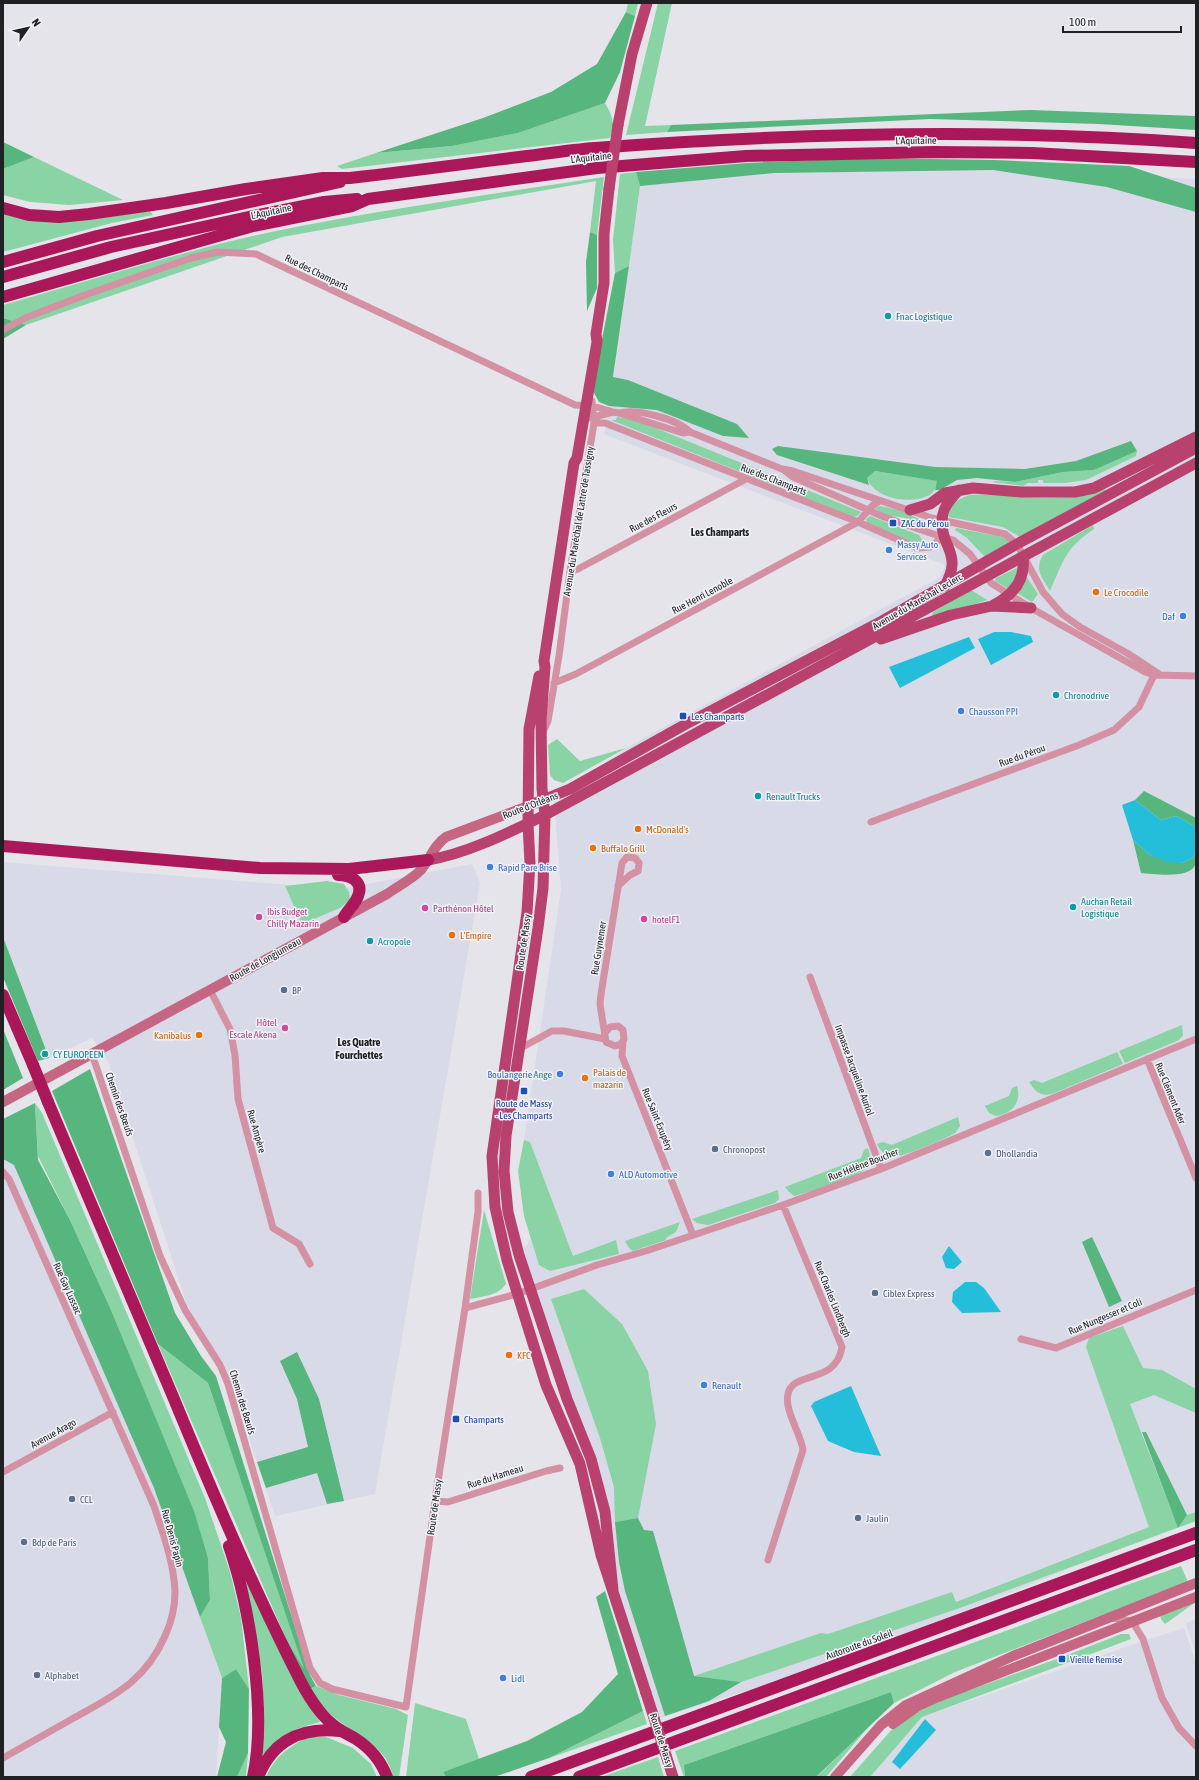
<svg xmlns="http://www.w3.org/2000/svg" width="1199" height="1780" viewBox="0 0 1199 1780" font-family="'Asap Condensed',sans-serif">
<rect width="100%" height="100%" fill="#e4e4ea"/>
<path fill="#d8dae7" d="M 884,165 L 1196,179 L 1196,1517 L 963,1612 L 755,1688 L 653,1720 L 613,1590 L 605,1512 L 519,1255 L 545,1219 L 530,1170 L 524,1140 L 561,890 L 554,798 L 633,744 L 940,577 L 945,565 L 604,434 L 614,377 L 641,178 L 677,181 Z
M 3,862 L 341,889 L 472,864 L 480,883 L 375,1494 L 275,1516 L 229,1379 L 187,1305 L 108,1061 L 92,1038 L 49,1058 L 3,937 Z
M 26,1126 L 222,1678 L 216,1777 L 3,1777 L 3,1139 Z
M 1196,1618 L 1196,1654 L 1186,1624 Z
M 1184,1628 L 1196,1663 L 1196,1777 L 870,1777 L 922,1717 L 1134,1644 Z"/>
<path fill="#89d3a5" d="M 628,3 L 638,3 L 635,16 L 626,12 Z
M 658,3 L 672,3 L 645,126 L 671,125 L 667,132 L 626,135 Z
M 605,103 C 613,117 615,123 610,138 L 342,169 L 337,166 L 376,153 L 452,146 L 518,133 Z
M 34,157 L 123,200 L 69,205 L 30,202 L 3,195 L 3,169 Z
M 636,172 L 640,186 L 629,266 L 615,273 L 613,240 L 620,174 Z
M 604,177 L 597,235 L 590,232 L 596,181 L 282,237 L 26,325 L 3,318 L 3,305 C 100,278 197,246 296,227 C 398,207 501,193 604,177 Z
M 150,211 L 153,215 L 112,223 L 3,252 L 3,213 C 47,230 104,217 150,211 Z
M 617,417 L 636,420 L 861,512 L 857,516 L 853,517 L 611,420 L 616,420 Z
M 1137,451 L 1136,456 L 1086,480 L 1065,483 L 1043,483 L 1043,480 L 1038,480 L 1038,483 L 1028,483 L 1023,486 L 993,482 L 995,481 L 1015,482 L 1063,472 L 1094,470 Z
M 875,471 L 938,481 C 936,486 935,491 931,494 C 913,506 874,499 867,478 Z
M 1105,488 L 1106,491 L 1020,537 L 1003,527 L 949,517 C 948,505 959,498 970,495 C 1018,493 1057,506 1105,488 Z
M 880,506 L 900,510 L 928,523 L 927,527 L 901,517 L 888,516 L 874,508 Z
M 870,516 L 919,535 L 925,545 L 920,546 L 867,523 L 866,519 Z
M 1093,525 L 1094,529 C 1065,548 1063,562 1050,591 C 1042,577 1034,570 1043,555 Z
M 956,528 L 1003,537 L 1011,541 L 985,557 L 967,538 L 955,530 Z
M 1019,567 L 1020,568 L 1009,589 L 995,581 L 996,578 Z
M 1026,576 L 1038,594 L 1032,602 L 1017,593 Z
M 971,590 L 987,600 L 935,617 L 932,615 L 933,612 Z
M 557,739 L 580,761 L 626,748 L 563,783 L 554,780 L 550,775 L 548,745 Z
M 327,881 L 344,884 L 349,892 L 350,900 L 340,908 L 302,924 L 285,886 Z
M 1182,1025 L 1183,1035 L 1179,1040 L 1125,1063 L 1119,1051 Z
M 1117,1052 L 1123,1064 L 1052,1094 C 1040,1097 1035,1091 1029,1082 L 1034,1080 L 1042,1083 Z
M 1017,1086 C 1022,1102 1012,1114 996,1116 L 989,1113 L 985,1106 L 1009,1096 L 1012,1088 Z
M 35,1103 L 42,1113 L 205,1498 L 230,1572 L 241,1618 L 249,1689 L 236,1669 L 222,1678 L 200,1617 L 210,1600 L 208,1558 L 192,1508 L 111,1310 L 70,1220 L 38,1156 Z
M 958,1117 L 960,1126 L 955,1133 C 947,1138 899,1159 891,1157 C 884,1155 880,1150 877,1144 L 883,1142 L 892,1145 Z
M 524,1140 L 530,1142 L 573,1256 L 616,1240 L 619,1254 L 550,1271 L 539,1265 L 524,1216 L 518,1171 Z
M 868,1148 C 870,1155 872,1161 868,1167 C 860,1177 809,1192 794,1196 L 788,1191 L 785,1187 L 861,1158 L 864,1150 Z
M 778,1190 L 779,1199 L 775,1203 L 708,1225 L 697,1223 L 692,1219 Z
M 484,1210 L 506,1284 C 497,1296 485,1296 470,1299 Z
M 680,1222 L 676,1232 L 666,1238 L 666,1240 L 633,1251 L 629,1248 L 625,1241 Z
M 584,1289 L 622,1324 L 648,1371 L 656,1424 L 638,1518 L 615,1522 L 614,1487 L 600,1438 L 551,1299 Z
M 1123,1326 L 1143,1368 L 1162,1370 L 1196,1389 L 1196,1413 L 1154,1395 L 1130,1404 L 1178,1527 L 1187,1515 L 1196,1512 L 1196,1521 L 957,1609 L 741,1682 L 694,1676 L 821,1633 L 828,1634 L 952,1592 L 956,1602 L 1149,1527 L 1086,1347 L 1089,1338 Z
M 158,1344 L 208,1383 L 305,1671 L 287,1641 Z
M 1181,1566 L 1188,1582 L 955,1672 L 894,1703 L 891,1692 L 684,1765 L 685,1777 L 684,1777 L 675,1751 L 1022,1625 L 1124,1586 Z
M 243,1573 L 312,1710 L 320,1722 C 290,1730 283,1733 262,1756 L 264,1710 L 262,1672 Z
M 1196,1601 L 1193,1604 L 1165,1624 L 1161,1619 L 1160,1614 Z
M 1121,1634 L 1129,1634 L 1131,1639 L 922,1717 L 870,1777 L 850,1777 L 894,1727 L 915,1712 L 938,1701 L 1057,1659 L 1059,1661 L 1065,1659 L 1065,1656 Z
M 316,1686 L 339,1695 L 396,1709 L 408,1715 L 399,1777 L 393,1777 C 388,1748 360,1737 339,1721 C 327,1713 319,1701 310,1689 Z
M 415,1703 L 466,1719 L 479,1759 L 443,1772 L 446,1777 L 406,1777 Z
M 643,1711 L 647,1724 L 549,1758 Z
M 870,1725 L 826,1777 L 816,1777 L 822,1772 Z
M 307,1737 L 326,1737 L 353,1748 L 371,1764 L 377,1777 L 266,1777 C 276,1755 287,1749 307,1737 Z
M 248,1753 L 246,1777 L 237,1777 Z
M 658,1757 L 664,1777 L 601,1777 Z"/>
<path fill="#56b67e" d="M 626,12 L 635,16 L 620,72 L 605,103 L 518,133 L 452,146 L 376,153 L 483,118 L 551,92 L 597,64 Z
M 1030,110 L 1196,116 L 1196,130 L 1099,124 L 930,119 L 667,132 L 671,125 Z
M 3,142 L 34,157 L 3,169 Z
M 866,158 L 995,160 L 1129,166 L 1196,188 L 1196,212 L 1107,187 L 993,170 L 775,173 L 640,186 L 636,172 L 747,163 Z
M 590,232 L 597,235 L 597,288 L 587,311 L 586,262 Z
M 629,266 L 613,377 L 628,380 L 737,424 L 749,438 L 723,436 L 657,410 L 609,406 L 599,402 L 594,393 L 594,380 L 615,273 Z
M 3,318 L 26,325 L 3,339 Z
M 1131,441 L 1137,451 L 1094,470 L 1063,472 L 1015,482 L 977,478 L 957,480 L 940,490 L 935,490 L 937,481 L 875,471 L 867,478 L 869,485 L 777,455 L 772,449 L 778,446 L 935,467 L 1025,469 L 1076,461 Z
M 1144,791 L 1196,818 L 1196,827 L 1176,816 L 1161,820 L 1135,800 Z
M 1133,840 L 1150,855 L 1182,863 L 1193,858 L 1196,850 C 1196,854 1197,861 1195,865 C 1190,879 1154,874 1141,873 Z
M 3,937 L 49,1058 L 38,1061 L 3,977 Z
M 3,1029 L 23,1078 L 3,1090 Z
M 90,1069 L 175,1313 L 201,1356 L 216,1376 L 310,1675 L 316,1686 L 310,1689 L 287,1641 L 304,1669 L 208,1383 L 158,1344 L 52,1091 Z
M 35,1103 L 38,1160 L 70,1220 L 111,1310 L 194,1511 L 208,1558 L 210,1600 L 200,1617 L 154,1488 L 14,1165 L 3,1159 L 3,1119 Z
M 1092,1237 L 1122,1301 L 1109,1307 L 1082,1242 Z
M 297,1352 L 319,1399 L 344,1501 L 327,1504 L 317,1473 L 266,1488 L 257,1462 L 308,1447 L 297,1399 L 280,1361 Z
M 1142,1432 L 1146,1432 L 1187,1515 L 1178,1528 Z
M 638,1518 L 644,1530 L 653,1531 L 694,1676 L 741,1682 L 709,1701 L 665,1716 L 625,1591 L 619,1562 L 615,1522 Z
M 605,1591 L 643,1711 L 549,1758 L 494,1777 L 446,1777 L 443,1772 L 527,1741 L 582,1712 L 618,1674 L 596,1597 Z
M 236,1669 L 249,1689 L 248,1753 L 237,1777 L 217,1777 L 226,1742 L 219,1727 L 222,1678 Z
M 891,1692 L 894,1703 L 816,1777 L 685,1777 L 684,1765 Z"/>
<path fill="#25beda" d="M 994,632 L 1011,632 L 1031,636 L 1033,642 L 991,665 L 978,639 Z
M 969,637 L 975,648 L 900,688 L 889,667 Z
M 1135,800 L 1161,820 L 1176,816 L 1196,827 L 1196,850 L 1193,858 L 1182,863 L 1167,862 L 1150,855 L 1133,840 L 1122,805 Z
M 949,1246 L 962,1262 L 954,1269 L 946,1268 L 942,1257 Z
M 965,1282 L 976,1282 L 984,1288 L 1001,1312 L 962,1313 L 952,1302 L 953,1292 Z
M 851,1386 L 881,1456 L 854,1452 L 828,1441 L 811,1406 L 814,1402 Z
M 925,1719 L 936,1730 L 900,1769 L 892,1762 Z"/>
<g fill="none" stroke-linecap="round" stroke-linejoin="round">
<path stroke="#d391a3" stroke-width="7" d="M 3,330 L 25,318 L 85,295 L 191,258 L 218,252 L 256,254 L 575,405 L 593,406 L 613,412
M 619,413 C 636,408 677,419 690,432 L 782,469 L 793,471 L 932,518 L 1005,534 L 1017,544 L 1043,592 L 1062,614 L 1080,627 L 1127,653 L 1159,674
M 591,418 L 613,412 L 619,413 L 683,433 L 690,432
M 594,423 L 605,423 L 858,522 L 917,548 L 930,547 L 944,536
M 784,470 L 793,477 L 884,517 L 930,533 L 953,540 L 970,554 L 991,583 L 1031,608 L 1145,672 L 1154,675 L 1196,676
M 570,571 L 578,569 L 746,479
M 554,683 L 576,674 L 858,522 L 873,505 L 880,501
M 543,732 L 548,721 L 559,656 L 570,571 L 594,423 L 592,401
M 871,822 L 1079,745 L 1114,730 L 1139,707 L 1154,675
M 810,977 L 881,1169
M 210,990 L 230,1029 L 235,1055 L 238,1099 L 273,1228 L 299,1244 L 310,1264
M 605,1033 L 610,1027 L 618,1026 L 623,1030 L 624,1039 L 621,1044 L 615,1046 L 606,1042 L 600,1004 L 601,994 L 622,863 L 627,857 L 635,858 L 639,863 L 638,871 L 630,875 L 618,886
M 623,1041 L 622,1056 L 693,1235
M 519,1049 L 552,1031 L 564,1031 L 605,1039
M 92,1054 L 160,1256 L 185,1310 L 220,1365 L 228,1384 L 310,1668 L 320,1683 L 332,1689 L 406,1707 L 435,1501 L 465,1308 L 478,1212 L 478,1193
M 1147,1059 L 1196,1178
M 3,1172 L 9,1179 L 154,1506 C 163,1534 174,1562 175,1592 C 175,1607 171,1623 165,1636 C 145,1682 113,1696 72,1719 C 49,1732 26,1745 3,1758
M 465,1308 L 517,1294 L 597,1265 L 646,1251 L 783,1205 L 881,1169 L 1196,1039
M 1021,1339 L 1056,1348 L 1196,1290
M 3,1472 L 113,1412
M 435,1501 L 448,1502 L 546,1471 L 560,1468
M 768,1560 L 803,1450 C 801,1434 784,1410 788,1394 C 793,1370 836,1385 842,1347 L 783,1205
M 1111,1618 L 1132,1621 L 1143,1639 L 1162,1698 L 1179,1728 L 1196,1746"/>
<path stroke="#c56683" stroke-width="10" d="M 3,1102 L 387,894 C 398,886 411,880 421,870 C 430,859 434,845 446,837 L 528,806
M 893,1724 L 918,1706 L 938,1697 L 1196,1597
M 835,1777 L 881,1725 L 906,1705 L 1013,1656 L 1196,1583"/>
<path stroke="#b8426d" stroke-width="11" d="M 618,125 L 632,54 L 647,3
M 609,189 L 604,234 L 604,283 L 596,334 L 597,342 L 577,458 L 574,463 L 544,661 L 545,667 L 541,720 L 542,789 L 545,815 L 543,888 L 538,928 L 506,1136 L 504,1171 L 508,1212 L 519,1255 L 567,1399 L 591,1459 L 605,1512 L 613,1590
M 910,510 L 930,504 L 945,493 L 973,488 L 1021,492 L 1075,492 L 1094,488 L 1196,437
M 945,586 C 948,580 952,572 952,565 C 953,553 947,547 944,536 C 938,515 945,504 959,490
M 992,606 L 1031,608
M 881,639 L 951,615 L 992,606 C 1012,596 1026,581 1023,557
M 539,676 L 529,729 L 528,824 L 530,863 L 527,912 L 492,1156 L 495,1207 L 507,1260 L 546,1385 L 580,1464 L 601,1555 L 646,1693
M 528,806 L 570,789 L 686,724 L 882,621 L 1017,544 L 1196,448
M 428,860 C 466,854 510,832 545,815 L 1196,463"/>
<path stroke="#ab1859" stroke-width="12" d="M 3,208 L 29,215 L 59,217 L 89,214 L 166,203 L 246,189 L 323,178 L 350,178 C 404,172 457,165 511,158 C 539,155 567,150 595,148 C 795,133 996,128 1196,143
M 3,262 L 97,236 L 340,182
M 3,277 L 111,247 L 253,216 L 324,202 L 357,199
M 3,297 L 253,226 L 352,206 L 368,199 L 597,168 L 746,156 L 934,152 L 1032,153 L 1196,162
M 3,846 L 260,868 L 349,869 L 428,860
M 338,875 C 350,875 364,881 358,896 C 356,903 348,910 344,917
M 3,995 L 33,1065
M 48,1102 C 90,1201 132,1300 174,1399 C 212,1491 251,1583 296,1672 C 305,1691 316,1711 333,1725 C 340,1731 348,1734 356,1739 C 370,1748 381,1761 387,1777
M 229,1546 C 250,1607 267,1714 253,1777
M 258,1777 C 273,1740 301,1727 340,1731
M 531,1777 L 1196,1533
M 579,1777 L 1196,1550"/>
<path stroke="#b8426d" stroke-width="11" d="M 609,189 L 618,125
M 646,1693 L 673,1777"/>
<path stroke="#ab1859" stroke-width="12" d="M 33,1065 L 48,1102"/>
</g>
<g fill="#0f9aa8" stroke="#f1f2f7" stroke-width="1.5">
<circle cx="888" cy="316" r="4"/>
<circle cx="1056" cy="695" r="4"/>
<circle cx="758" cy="796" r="4"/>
<circle cx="1073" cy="907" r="4"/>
<circle cx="370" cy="941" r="4"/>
<circle cx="45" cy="1054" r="4"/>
</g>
<g fill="#1a4fb4" stroke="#f1f2f7" stroke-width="1.5">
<rect x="889" y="519" width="8" height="8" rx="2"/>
<rect x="679" y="712" width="8" height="8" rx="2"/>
<rect x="520" y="1087" width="8" height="8" rx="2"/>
<rect x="452" y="1415" width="8" height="8" rx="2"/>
<rect x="1058" y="1655" width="8" height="8" rx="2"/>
</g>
<g fill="#3f7fe0" stroke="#f1f2f7" stroke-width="1.5">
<circle cx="889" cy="550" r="4"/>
<circle cx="1183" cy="616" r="4"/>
<circle cx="961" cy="711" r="4"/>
<circle cx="490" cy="867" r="4"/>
<circle cx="560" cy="1074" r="4"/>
<circle cx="611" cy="1174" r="4"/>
<circle cx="704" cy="1385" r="4"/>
<circle cx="503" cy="1678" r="4"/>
</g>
<g fill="#e8710a" stroke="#f1f2f7" stroke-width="1.5">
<circle cx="1096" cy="592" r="4"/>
<circle cx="638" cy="829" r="4"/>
<circle cx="593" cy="848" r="4"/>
<circle cx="452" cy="935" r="4"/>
<circle cx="199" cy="1035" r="4"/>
<circle cx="585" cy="1078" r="4"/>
<circle cx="509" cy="1355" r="4"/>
</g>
<g fill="#d1479c" stroke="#f1f2f7" stroke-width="1.5">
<circle cx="425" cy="908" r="4"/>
<circle cx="259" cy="917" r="4"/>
<circle cx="644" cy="919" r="4"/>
<circle cx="285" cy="1028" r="4"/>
</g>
<g fill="#5c6f8a" stroke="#f1f2f7" stroke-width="1.5">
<circle cx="284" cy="990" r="4"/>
<circle cx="715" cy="1149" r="4"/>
<circle cx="988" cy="1153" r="4"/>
<circle cx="875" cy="1293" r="4"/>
<circle cx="72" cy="1499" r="4"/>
<circle cx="858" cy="1518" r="4"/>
<circle cx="24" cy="1542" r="4"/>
<circle cx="37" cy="1675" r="4"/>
</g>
<g text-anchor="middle" stroke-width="3" stroke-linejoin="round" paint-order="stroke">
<g font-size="10" fill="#202123" stroke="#f1f2f7">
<text transform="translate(916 140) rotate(-1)" y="4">L'Aquitaine</text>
<text transform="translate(591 157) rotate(-6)" y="4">L'Aquitaine</text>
<text transform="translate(271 211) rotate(-12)" y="4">L'Aquitaine</text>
<text transform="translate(317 272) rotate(26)" y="4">Rue des Champarts</text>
<text transform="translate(774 479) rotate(21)" y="4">Rue des Champarts</text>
<text transform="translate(653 517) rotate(-28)" y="4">Rue des Fleurs</text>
<text transform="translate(578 521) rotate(-81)" y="4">Avenue du Maréchal de Lattre de Tassigny</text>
<text transform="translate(702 595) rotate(-28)" y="4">Rue Henri Lenoble</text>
<text transform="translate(917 601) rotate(-30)" y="4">Avenue du Maréchal Leclerc</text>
<text transform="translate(1022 755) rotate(-20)" y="4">Rue du Pérou</text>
<text transform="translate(530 805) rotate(-21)" y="4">Route d'Orléans</text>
<text transform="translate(523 942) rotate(-82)" y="4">Route de Massy</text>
<text transform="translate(598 948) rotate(-81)" y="4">Rue Guynemer</text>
<text transform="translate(265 959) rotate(-29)" y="4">Route de Longjumeau</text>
<text transform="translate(855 1070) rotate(70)" y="4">Impasse Jacqueline Auriol</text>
<text transform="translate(1171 1093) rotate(68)" y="4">Rue Clément Ader</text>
<text transform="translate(120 1104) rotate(71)" y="4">Chemin des Bœufs</text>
<text transform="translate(658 1119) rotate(68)" y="4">Rue Saint-Exupéry</text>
<text transform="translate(257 1131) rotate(74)" y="4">Rue Ampère</text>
<text transform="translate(863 1164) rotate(-21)" y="4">Rue Hélène Boucher</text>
<text transform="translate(68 1288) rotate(66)" y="4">Rue Gay Lussac</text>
<text transform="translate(833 1299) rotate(68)" y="4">Rue Charles Lindbergh</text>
<text transform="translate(1105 1316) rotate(-23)" y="4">Rue Nungesser et Coli</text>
<text transform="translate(243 1402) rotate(73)" y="4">Chemin des Bœufs</text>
<text transform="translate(53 1433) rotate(-29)" y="4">Avenue Arago</text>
<text transform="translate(495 1476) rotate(-18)" y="4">Rue du Hameau</text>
<text transform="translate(434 1507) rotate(-82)" y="4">Route de Massy</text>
<text transform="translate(173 1538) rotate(75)" y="4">Rue Denis Papin</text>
<text transform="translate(859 1644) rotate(-20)" y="4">Autoroute du Soleil</text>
<text transform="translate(662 1740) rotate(72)" y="4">Route de Massy</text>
</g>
<g font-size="10" fill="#0d838f" stroke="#f1f2f7" text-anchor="start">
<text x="896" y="320">Fnac Logistique</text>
<text x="1064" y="699">Chronodrive</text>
<text x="766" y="800">Renault Trucks</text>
<text x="1081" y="905">Auchan Retail<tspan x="1081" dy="12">Logistique</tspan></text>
<text x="378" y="945">Acropole</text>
<text x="53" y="1058">CY EUROPEEN</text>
</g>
<g font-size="10" fill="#164399" stroke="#f1f2f7" text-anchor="start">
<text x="901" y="527">ZAC du Pérou</text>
<text x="691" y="720">Les Champarts</text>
<text x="524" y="1107" text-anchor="middle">Route de Massy<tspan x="524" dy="12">- Les Champarts</tspan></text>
<text x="464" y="1423">Champarts</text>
<text x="1070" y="1663">Vieille Remise</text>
</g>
<g font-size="10" fill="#366cbe" stroke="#f1f2f7" text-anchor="start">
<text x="897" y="548">Massy Auto<tspan x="897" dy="12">Services</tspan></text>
<text x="1175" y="620" text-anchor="end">Daf</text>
<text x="969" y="715">Chausson PPI</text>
<text x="498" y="871">Rapid Pare Brise</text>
<text x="552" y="1078" text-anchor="end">Boulangerie Ange</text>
<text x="619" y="1178">ALD Automotive</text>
<text x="712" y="1389">Renault</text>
<text x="511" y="1682">Lidl</text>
</g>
<g font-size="10" fill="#c56008" stroke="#f1f2f7" text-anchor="start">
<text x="1104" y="596">Le Crocodile</text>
<text x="646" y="833">McDonald's</text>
<text x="601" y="852">Buffalo Grill</text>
<text x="460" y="939">L’Empire</text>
<text x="191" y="1039" text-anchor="end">Kanibalus</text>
<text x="593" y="1076">Palais de<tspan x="593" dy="12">mazarin</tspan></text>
<text x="517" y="1359">KFC</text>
</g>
<g font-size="10" fill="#b23c85" stroke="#f1f2f7" text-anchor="start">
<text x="433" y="912">Parthénon Hôtel</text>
<text x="267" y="915">Ibis Budget<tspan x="267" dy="12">Chilly Mazarin</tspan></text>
<text x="652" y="923">hotelF1</text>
<text x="277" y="1026" text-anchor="end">Hôtel<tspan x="277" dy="12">Escale Akena</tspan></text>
</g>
<g font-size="10" fill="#4e5e75" stroke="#f1f2f7" text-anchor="start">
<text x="292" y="994">BP</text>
<text x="723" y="1153">Chronopost</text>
<text x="996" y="1157">Dhollandia</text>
<text x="883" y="1297">Ciblex Express</text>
<text x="80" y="1503">CCL</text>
<text x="866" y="1522">Jaulin</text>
<text x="32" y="1546">Bdp de Paris</text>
<text x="45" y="1679">Alphabet</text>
</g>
<g font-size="11" font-weight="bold" fill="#202123" stroke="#f1f2f7">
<text x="720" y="536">Les Champarts</text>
<text x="359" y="1046">Les Quatre<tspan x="359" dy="13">Fourchettes</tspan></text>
</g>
</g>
<rect width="1199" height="1780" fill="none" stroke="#202123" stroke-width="8"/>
<g transform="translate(28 28) rotate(56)" stroke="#f1f2f7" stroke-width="3" paint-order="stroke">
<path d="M0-3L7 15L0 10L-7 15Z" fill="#202123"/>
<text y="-6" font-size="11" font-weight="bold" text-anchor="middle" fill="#202123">N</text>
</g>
<path d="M1063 26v6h118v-6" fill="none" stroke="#202123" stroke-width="2"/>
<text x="1069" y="26" font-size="12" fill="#202123" stroke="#f1f2f7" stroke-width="3" paint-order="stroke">100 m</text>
</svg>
